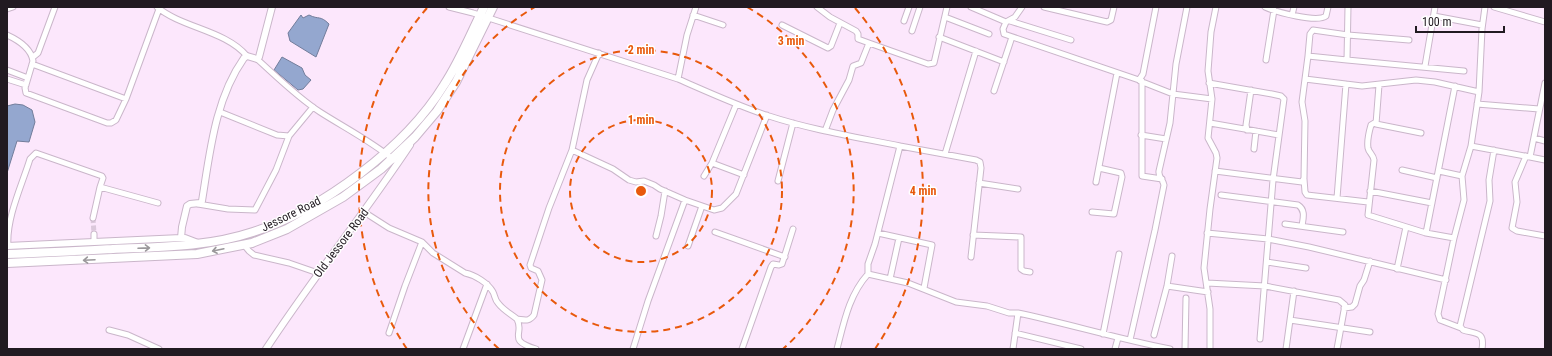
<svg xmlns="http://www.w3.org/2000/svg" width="1552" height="356" viewBox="0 0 1552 356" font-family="'Roboto Condensed',sans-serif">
<rect width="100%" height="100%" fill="#fce7fc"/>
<path fill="#94a7cf" stroke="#727d9b" d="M 301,15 L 303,18 L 309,15 C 319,20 320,15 329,24 L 316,57 L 290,41 L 288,33 Z
M 282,57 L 302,68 L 305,75 L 311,80 L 303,89 L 298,90 L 274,70 Z
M 15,104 L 23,105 L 32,110 L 35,122 L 29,142 L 17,141 L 7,173 L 7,106 Z"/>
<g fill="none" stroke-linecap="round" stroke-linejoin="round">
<path stroke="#dbc8db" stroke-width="5" stroke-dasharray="5 2.5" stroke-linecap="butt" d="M 93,218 L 94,234"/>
<g stroke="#cab6ca" stroke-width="7">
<path id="minor" d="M 157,7 C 182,28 225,30 247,56
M 449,7 L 473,13 L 678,79
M 696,7 L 687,35 L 678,79 C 708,92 738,106 769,116 C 812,130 856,137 900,146 L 875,244 L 868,264 L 868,274 C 849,295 844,322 837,349
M 817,7 L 830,17 L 856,31 L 858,34 L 858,39 L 869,43 L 861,63 L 853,66 L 849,80 L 833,110 L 825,131
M 971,7 L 1006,22
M 1022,7 L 1015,17 L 1006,22 L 1003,29 L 1004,34 L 1139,80 L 1143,74 L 1156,7
M 1044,7 L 1107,22 L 1111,20 L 1114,7
M 1265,7 C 1276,12 1317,23 1326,16 L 1328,7
M 1494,7 L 1545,22
M 7,9 L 13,7
M 693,15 L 723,25
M 1292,15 L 1294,7
M 1434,16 L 1482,25
M 945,17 L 989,34
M 904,21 L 909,7
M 1010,21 L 1071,40
M 782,25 L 828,48 L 831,46 L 840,23
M 912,31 L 920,7
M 7,35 C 18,40 31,48 33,61 L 25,88 L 26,93 L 107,123 L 111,123 L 116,120 L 126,99 L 159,9
M 939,37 L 1004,62
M 869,43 L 928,64 L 934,63 L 947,7
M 1308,56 L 1310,34 L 1313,30 L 1348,35 L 1409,40
M 33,57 L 38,53 L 55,7
M 257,59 C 277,77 297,97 320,112 C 345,128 371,141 394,160
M 1266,60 L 1274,10
M 1347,60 L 1464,71
M 32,64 L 126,99
M 1425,66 L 1435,7
M 7,70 L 28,78
M 7,79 L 26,85
M 1305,79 L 1362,86 L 1416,80 L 1435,82 L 1479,92 L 1471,146 L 1530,157
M 1140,81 L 1173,94 L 1212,99
M 1142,81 L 1142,176 L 1162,179
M 1209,83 L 1272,94 L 1281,96 L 1284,99 L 1273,180 L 1260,339
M 1545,83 L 1530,157 L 1545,160
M 1379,85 L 1376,124 L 1421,133
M 994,91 L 1012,37
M 1479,92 L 1482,29 L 1485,7
M 1477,104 L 1539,109
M 220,112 L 277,135 L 289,136 L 313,107
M 1376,122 L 1371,125 C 1369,132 1367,142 1368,148 C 1369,153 1373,154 1374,160 L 1368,215 L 1426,233 L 1454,238
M 1210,123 L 1279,135
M 1247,130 L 1246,125 L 1251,90
M 1141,135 L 1166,139
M 1534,138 L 1545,141
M 900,146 L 976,160 L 980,162 L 981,168 L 971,257
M 1254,149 L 1256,131
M 572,150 L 613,169 L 629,180 L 636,182 L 644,181 L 654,185 L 660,189 L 685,200 L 714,210 L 722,208 L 736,194 L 767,115
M 945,154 L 976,51
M 1526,156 L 1515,182 L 1517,202 L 1512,228 L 1517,231 L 1545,236
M 712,163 L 744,175
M 1402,170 L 1437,178
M 1215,171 L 1302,182 L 1304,178 L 1305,121 L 1302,102 L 1308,56 L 1347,60 L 1348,7
M 1439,171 L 1462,176
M 704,176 L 712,163 L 736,105
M 1304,179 L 1305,192 L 1307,195 L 1368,202
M 778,181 L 793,123
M 1096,182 L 1117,73
M 979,183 L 1018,189
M 1370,191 L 1432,203
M 1221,195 L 1298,205 C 1306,210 1303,219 1302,226
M 1337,198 L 1346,84
M 198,204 L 228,209 L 255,210 L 276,170 L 289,136
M 364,212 L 389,228 L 422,242 L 433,253 L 465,273 C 475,275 488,283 493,292 C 495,296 495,300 498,303 C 503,310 511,314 517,319 C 525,334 506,340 536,349
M 1092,212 L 1114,214 L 1122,177 L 1121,173 L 1099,168
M 93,218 L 100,187
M 1285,224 L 1343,232
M 715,232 L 785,257
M 878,233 L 932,245 L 924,288
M 1207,233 L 1268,239 L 1309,247 L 1446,280
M 1426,233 L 1455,86
M 94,234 L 94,241
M 973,235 L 1021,237 L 1021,269 L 1024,271 L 1030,272
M 656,236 L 661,216 L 665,191
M 244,245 L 249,251 L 254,255 L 289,263 L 318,273
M 8,246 C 6,218 22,185 30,159 L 36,153 L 102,176 L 103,178 L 100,187 L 158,203
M 688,246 L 702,206
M 1267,262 L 1306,268
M 1397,269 L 1406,227
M 868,274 L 908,283 L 956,302 L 987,306 L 1009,313 L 1018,313 L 1013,349
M 890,279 L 899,238
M 1207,283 L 1265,286 L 1339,300 L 1345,305 L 1337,349
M 1167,286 L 1208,292
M 1344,308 L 1352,307 L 1355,304 L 1360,286 L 1364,280 L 1370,261
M 1018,313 C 1069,324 1119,339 1170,349
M 517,319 C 525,320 529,322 534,315 L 542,280 L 538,271 L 531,268 L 530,265 L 549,208 L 572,150 L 587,80 L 599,53
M 1290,320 L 1370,332
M 1461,328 L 1440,320 L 1438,314 L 1454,238 L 1464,200 L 1462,176 L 1471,146
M 109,330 L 128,335 L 159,349
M 389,333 L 405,286 L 422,242
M 1015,333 L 1081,349
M 1103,334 L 1119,254
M 1154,335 L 1167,286 L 1172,256
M 1130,340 L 1155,230 L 1164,185 C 1163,179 1158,177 1159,171 L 1170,123 L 1176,64 L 1187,7
M 463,349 L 487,284
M 633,349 L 648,301 L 685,200
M 742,349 L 771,267 L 773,264 L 779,265 L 782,264 L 793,229
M 1115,349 L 1118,338
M 1185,349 L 1186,298
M 1210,349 L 1210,309 L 1204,268 L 1210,209 L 1217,158 L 1216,153 L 1208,138 L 1212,99 L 1208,71 L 1211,32 L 1216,7
M 1286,349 L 1294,291
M 1482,349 C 1485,331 1476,334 1463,330 L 1460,326 L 1490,201 L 1489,180 L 1494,150"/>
</g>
<g stroke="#cab6ca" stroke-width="8">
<path id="tertiary" d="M 181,238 L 182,227 L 187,206 L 190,204 L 200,203 L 202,201 C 210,152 215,99 244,58 L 247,56 L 257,59 L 259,57 L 272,7
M 7,246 L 181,238 L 185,238 L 198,243
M 266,349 C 312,279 364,214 410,145"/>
</g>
<g stroke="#cab6ca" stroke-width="10">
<path id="trunk" d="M 7,254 C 42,253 77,251 113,249 C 160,247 208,247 253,232 C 322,210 406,147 444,85 C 460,61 471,33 484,7
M 7,263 L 197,254 L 252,243 L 287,229 L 343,197 L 381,169 L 415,137 L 437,111 L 456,82 L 493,7"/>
</g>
<use href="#minor" stroke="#fff" stroke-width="5"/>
<use href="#tertiary" stroke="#fff" stroke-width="6"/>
<use href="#trunk" stroke="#fff" stroke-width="8"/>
</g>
<defs><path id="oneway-shaft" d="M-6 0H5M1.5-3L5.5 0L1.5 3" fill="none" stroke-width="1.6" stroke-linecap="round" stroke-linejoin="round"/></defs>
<g stroke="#9b989b">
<use href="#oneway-shaft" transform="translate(144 248) rotate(-2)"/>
<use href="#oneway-shaft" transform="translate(218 250) rotate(168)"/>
<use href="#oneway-shaft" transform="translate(89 260) rotate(177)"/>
</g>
<g fill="none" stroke="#e8590c" stroke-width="2" stroke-dasharray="7 5">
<circle cx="641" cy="191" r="71"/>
<circle cx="641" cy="191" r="141"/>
<path d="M499 349A212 212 0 0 1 535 7M747 7A212 212 0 0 1 783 349"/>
<path d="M407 349A282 282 0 0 1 427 8M855 8A282 282 0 0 1 875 349"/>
</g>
<g text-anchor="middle" stroke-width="3" stroke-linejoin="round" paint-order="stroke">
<g font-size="12" fill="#211a21" stroke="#fff">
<text transform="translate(291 214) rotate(-26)" y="4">Jessore Road</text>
<text transform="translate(341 243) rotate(-53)" y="4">Old Jessore Road</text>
</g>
</g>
<circle cx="641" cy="191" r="6" fill="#e8590c" stroke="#fff" stroke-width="2"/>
<g font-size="12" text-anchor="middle" font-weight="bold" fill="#e8590c" stroke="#fff" stroke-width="3" stroke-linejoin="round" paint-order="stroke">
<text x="791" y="45">3 min</text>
<text x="641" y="54">2 min</text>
<text x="641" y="124">1 min</text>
<text x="923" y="195">4 min</text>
</g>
<rect width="1552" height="356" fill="none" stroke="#211a21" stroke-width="16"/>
<path d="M1416 26v6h88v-6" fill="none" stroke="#211a21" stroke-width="2"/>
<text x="1422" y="26" font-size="12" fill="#211a21" stroke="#ffffff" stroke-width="3" paint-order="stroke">100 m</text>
</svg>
